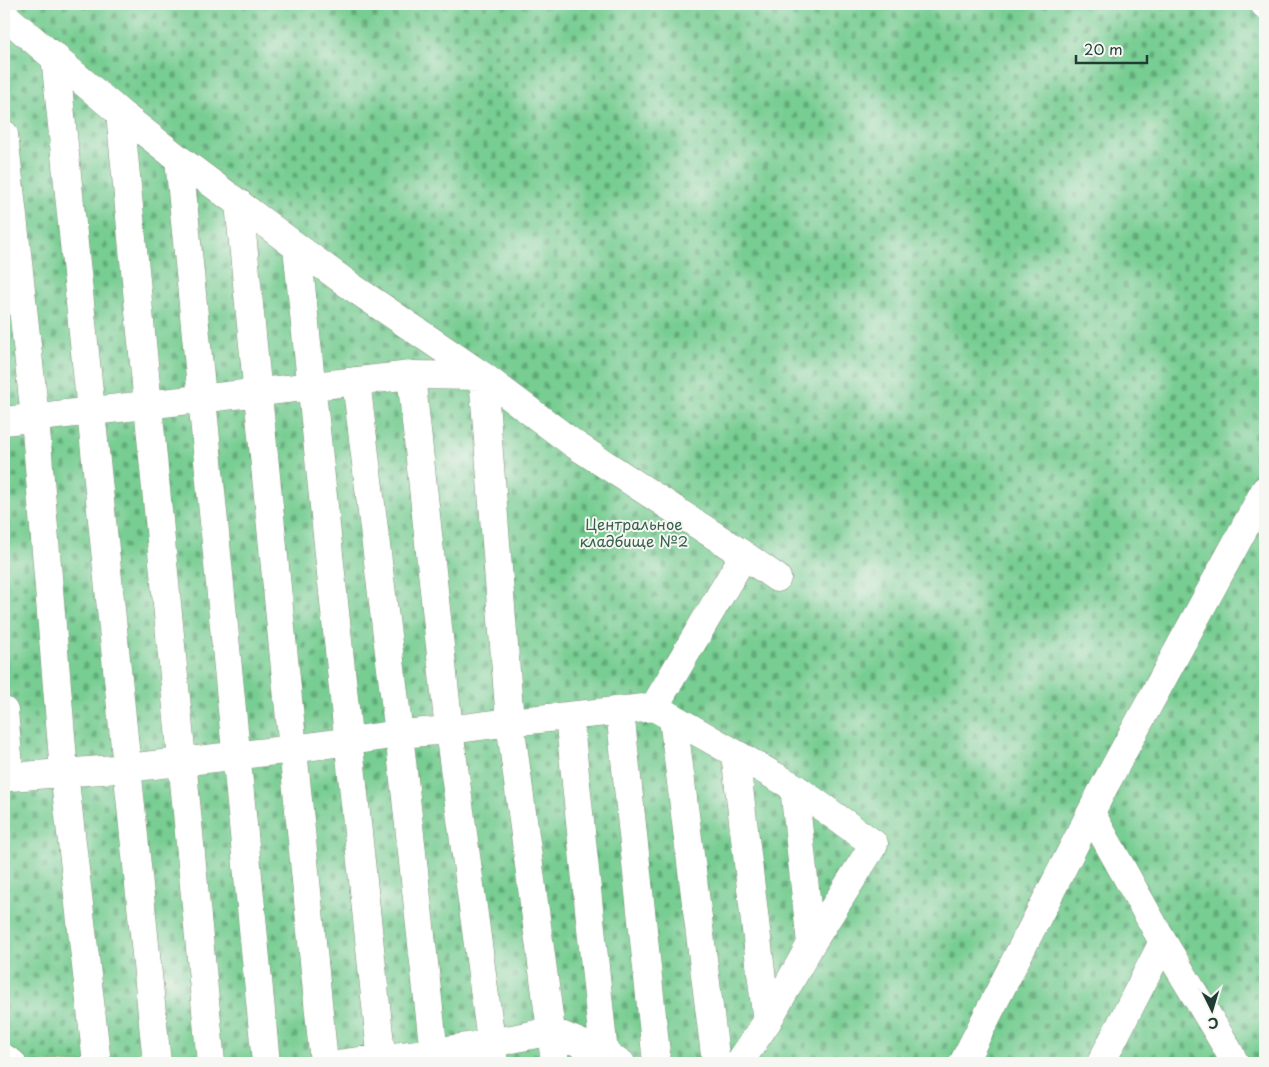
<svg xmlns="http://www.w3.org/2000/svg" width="1269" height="1067" viewBox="0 0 1269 1067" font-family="'Playpen Sans',sans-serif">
<defs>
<pattern id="cemetery-stones" width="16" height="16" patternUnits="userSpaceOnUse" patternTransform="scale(1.25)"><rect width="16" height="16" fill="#77cd92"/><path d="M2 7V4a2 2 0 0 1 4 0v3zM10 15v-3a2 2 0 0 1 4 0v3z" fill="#61a878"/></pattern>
</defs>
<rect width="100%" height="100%" fill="#f6f6f2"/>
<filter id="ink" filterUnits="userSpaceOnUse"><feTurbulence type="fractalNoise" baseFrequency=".02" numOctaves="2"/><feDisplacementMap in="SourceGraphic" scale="10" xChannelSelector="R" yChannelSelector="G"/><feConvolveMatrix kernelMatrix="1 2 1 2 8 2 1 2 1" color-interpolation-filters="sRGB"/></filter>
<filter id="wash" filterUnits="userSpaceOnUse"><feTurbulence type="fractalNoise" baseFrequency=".0096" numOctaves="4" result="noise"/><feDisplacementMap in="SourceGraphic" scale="20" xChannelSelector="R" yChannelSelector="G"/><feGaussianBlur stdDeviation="1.12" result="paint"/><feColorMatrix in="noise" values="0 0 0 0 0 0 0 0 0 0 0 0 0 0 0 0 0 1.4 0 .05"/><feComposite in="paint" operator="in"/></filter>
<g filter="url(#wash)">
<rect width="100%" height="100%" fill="#eae1c1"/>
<path fill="url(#cemetery-stones)" stroke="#4b8563" d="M 4,4 L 1265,4 L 1265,1063 L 4,1063 Z"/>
</g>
<g filter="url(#ink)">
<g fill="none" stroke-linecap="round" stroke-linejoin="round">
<g stroke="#848f7a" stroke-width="29">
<path id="minor" d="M 1264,4 L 1265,5
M 4,15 L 120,113 L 179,159 L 297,247 L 352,287 L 483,376 L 574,444 L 744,555 L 777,578
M 55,56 L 157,1063
M 120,113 L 211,1063
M 4,134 L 35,418 L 64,772 L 97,1063
M 179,159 L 266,1063
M 239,203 L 324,1063
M 297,247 L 382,1063
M 411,375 L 449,730 L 494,1063
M 356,381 L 399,734 L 435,1063
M 4,421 L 411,375 L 483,376 L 510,722 L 551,1031 L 604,1053 L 621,1063
M 4,711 L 10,777
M 620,711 L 657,1063
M 569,716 L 605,1063
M 673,718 L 716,1063
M 735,754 L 767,1022
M 4,774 L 10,777 L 127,768 L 293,749 L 399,734 L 449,730 L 510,722 L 654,707
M 794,787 L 811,944
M 1091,813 L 1163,942 L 1226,1046 L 1235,1063
M 4,1058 L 12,1063
M 345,1063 L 434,1052 L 492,1043 L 551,1031 L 555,1063
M 739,1063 L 767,1022 L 811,944 L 874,844 L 794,787 L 654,707 L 744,555
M 963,1063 L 1106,783 L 1265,490
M 1101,1063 L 1163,942"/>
</g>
<use href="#minor" stroke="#fff" stroke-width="28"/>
</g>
</g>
<g text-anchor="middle" stroke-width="4" stroke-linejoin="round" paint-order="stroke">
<g font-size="15" fill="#35614c" stroke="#f6f6f2">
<text x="634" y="530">Центральное<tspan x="634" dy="17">кладбище №2</tspan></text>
</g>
</g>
<rect width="1269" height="1067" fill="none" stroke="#f6f6f2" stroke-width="20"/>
<g transform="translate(1212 1010) rotate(175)" stroke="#f6f6f2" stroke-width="4" paint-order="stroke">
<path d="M0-4L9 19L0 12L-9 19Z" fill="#1f3d34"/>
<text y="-8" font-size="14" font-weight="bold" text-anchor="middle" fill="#1f3d34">С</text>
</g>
<path d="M1076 55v8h71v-8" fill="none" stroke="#1f3d34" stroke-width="2.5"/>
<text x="1084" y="55" font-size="15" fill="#1f3d34" stroke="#f6f6f2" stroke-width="4" paint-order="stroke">20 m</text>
</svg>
